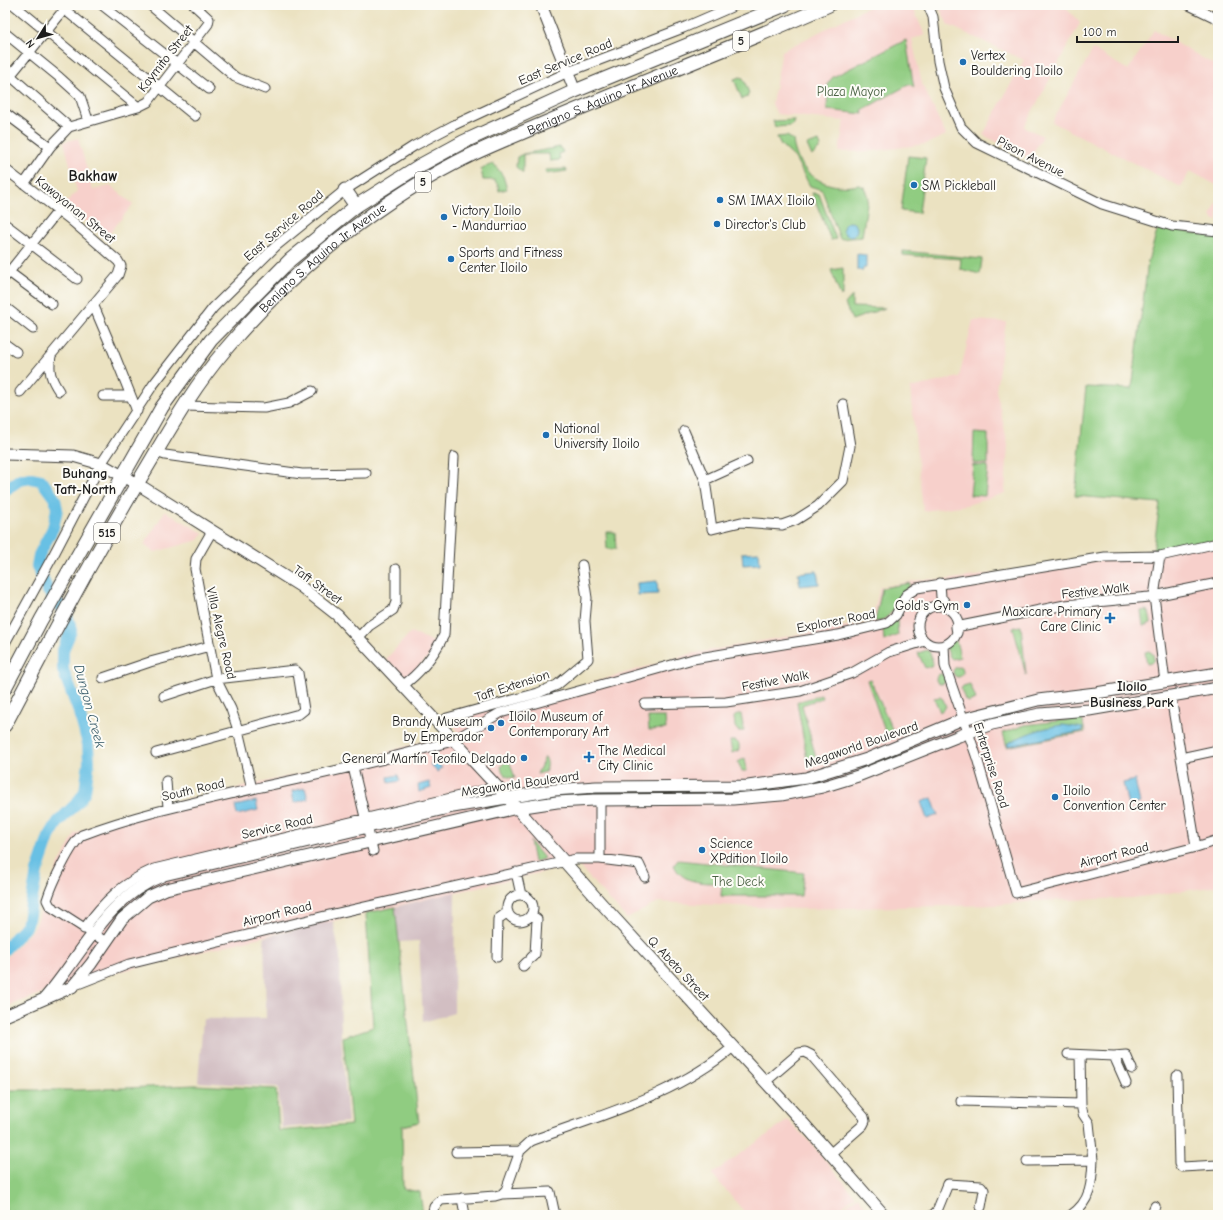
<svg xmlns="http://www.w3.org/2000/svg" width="1223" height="1220" viewBox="0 0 1223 1220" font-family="'Comic Neue',sans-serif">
<rect width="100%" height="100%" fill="#fdfcf7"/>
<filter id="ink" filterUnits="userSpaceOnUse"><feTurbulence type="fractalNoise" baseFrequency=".025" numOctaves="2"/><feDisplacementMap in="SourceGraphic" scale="8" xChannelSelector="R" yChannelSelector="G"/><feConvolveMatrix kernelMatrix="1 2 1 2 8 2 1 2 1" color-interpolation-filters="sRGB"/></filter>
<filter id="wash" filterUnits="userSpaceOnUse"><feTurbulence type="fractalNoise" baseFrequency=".012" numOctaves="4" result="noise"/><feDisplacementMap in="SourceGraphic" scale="16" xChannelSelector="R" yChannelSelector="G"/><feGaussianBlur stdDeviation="0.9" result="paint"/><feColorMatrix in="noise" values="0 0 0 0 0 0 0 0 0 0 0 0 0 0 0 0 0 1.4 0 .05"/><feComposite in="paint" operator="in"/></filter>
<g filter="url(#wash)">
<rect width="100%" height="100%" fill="#ebe2c1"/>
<path fill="#f7d0cb" d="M 872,5 L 912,6 L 925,35 L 912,39 L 922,84 L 946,135 L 926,144 L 874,151 L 839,152 L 844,121 L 777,114 L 772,104 L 782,51 Z
M 938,5 L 1063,5 L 1080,23 L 1024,127 L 1043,136 L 1030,158 L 983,135 L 1024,60 L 948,25 Z
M 1154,30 L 1218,67 L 1218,186 L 1190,171 L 1181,187 L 1052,122 L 1093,49 L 1128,70 Z
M 78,138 L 93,190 L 111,186 L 133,204 L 106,238 L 64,204 L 77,191 L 64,142 Z
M 1218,200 L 1218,221 L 1213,219 L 1211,215 Z
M 973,320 L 1006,322 L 996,390 L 1008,445 L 1005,493 L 967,505 L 923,511 L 910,388 L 959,377 Z
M 165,511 L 203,533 L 199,540 L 155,552 L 144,545 Z
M 1218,540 L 1218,886 L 1133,898 L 1035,901 L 997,905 L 797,909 L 658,902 L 627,919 L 577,864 L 333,921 L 309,963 L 298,928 L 118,972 L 40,994 L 5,1007 L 5,959 L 35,927 L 57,868 L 75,834 L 118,816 L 368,758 L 458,731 L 450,720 L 561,692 L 690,654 L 839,627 L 871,623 L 880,587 L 925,579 L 943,580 L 1158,553 Z
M 411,632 L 436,643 L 430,655 L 407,679 L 386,659 Z
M 788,1120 L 811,1143 L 855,1196 L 831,1215 L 747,1215 L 712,1174 Z
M 858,1196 L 872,1215 L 833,1215 L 838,1212 Z"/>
<path fill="#d2bec2" d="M 455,892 L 454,1013 L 423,1022 L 419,941 L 398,942 L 395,907 Z
M 333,921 L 340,956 L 341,1037 L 348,1122 L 282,1128 L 278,1087 L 198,1082 L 203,1019 L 266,1018 L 264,937 Z"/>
<path fill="#90cc81" stroke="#56744e" d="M 906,40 L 914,88 L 910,84 L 862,110 L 863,114 L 827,110 L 828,83 L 833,77 Z
M 740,77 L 743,78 L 749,93 L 747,97 L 742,99 L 734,79 Z
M 794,120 L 793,124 L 790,126 L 775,127 L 773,121 Z
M 787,136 L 793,140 C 796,174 827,192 859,185 L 864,187 L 868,197 L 862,237 L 840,239 L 822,190 L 810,186 L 795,158 L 781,145 L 777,137 Z
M 819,141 L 821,147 L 812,156 L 807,145 Z
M 560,147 L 563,152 L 559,154 L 560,160 L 550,161 L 549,154 L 523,154 L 523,173 L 516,167 L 517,157 L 523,154 Z
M 908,156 L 926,158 L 919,213 L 901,211 Z
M 494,164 L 503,176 L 507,189 L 499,191 L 498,185 L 494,180 L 483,180 L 481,169 L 484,167 Z
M 566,169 L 567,171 L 546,174 L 545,170 Z
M 812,193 L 819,194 L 836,239 L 831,240 Z
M 1159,225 L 1195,234 L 1218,236 L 1218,540 L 1153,553 L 1160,503 L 1075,496 L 1086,387 L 1132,389 L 1148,261 Z
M 903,251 L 982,259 L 980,274 L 960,269 L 961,259 L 903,255 Z
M 843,268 L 843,293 L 841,297 L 831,270 Z
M 852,296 L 852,307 L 885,308 L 852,320 L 845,304 Z
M 974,433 L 988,434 L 988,464 L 973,463 Z
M 973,465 L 988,466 L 985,496 L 970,495 Z
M 606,532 L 615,532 L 616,549 L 607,549 Z
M 910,583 L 910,586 C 894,599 897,618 875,622 L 882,588 Z
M 1146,610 L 1149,612 L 1151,623 L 1143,626 L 1141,611 Z
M 897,620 L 898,635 L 884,641 L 883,629 Z
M 1021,626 L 1026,675 L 1013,627 Z
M 956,640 L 960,657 L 952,659 L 949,656 L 946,646 L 948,643 Z
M 927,650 L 930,652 L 933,663 L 931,666 L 925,668 L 918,653 Z
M 1149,651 L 1153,654 L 1154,660 L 1151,663 L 1147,664 L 1145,652 Z
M953 672a5 5 0 1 1 10 0a5 5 0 1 1-10 0Z
M936 679a5 5 0 1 1 10 0a5 5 0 1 1-10 0Z
M 870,679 L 893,731 L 886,734 L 867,680 Z
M 970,684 L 976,699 L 968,702 L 965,700 L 961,689 L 963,686 Z
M 821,695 L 822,698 L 802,705 L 816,758 L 807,760 L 797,702 Z
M 940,697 L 943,699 L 946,707 L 940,712 L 934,698 Z
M 737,714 L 741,714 L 744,731 L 738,731 L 735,727 L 734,717 Z
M 648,717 L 665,717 L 666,729 L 649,730 Z
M 1082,718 L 1085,732 L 1007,747 L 1003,733 L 1025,725 Z
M 730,741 L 736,741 L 739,744 L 739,750 L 732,753 Z
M 508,757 L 515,778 C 507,778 503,775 501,767 Z
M 545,757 C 548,762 548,767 545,772 L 537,774 Z
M 745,758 L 747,771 L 742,771 L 738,762 Z
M 530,841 L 544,858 L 543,859 L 534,862 Z
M 678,860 L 804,873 L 801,896 L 721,896 L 722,883 C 704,883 682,884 674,865 Z
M 395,907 L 419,1122 L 402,1126 L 403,1189 L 420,1192 L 423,1215 L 5,1215 L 5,1090 L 78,1090 L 195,1085 L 276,1089 L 279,1131 L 351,1125 L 343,1037 L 373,1027 L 366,913 Z"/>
<path fill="#67c0e4" stroke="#426e80" d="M843 229a7 7 0 1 1 14 0a7 7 0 1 1-14 0Z
M 857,254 L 866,255 L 866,268 L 863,268 L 863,270 L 857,270 Z
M 759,552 L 760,564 L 743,565 L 742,553 Z
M 817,571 L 819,584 L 800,586 L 798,573 Z
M 657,581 L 658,594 L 638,595 L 637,583 Z
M 1063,725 L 1083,728 L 1083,731 L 1008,746 L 1007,744 C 1026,733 1042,728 1063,725 Z
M 435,760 L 442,768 L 437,772 L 430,764 Z
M 398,775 L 400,781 L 389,783 L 388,777 Z
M 1135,780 L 1140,803 L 1128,806 L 1123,783 Z
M 429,782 L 431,788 L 419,792 L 418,785 Z
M 305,788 L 308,799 L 294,803 L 292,791 Z
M 932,798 L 938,815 L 927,819 L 921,802 Z
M 256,801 L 258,810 L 237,815 L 235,806 Z"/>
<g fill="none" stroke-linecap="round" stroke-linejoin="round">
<path stroke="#67c0e4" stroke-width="12" d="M 5,490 L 19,480 L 31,478 L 41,480 L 55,499 L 57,509 L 53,528 L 39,555 L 37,566 L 48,591 L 66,613 L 70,625 L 71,631 L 63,650 L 63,670 L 79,712 L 88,744 L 89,762 L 85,791 L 78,802 L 58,822 L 49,837 L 37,872 L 27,925 L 5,949"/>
</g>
</g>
<g filter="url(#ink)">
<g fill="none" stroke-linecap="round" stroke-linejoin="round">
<g stroke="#3b3a35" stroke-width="11">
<path id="minor" d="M 14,5 L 138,107
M 59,5 L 195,116
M 102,5 L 209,89
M 150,5 L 235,77 L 265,89
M 928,5 L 933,17 L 938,61 L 944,88 L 961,127 L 977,143 L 1102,204 L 1172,226 L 1218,231
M 1189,5 L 1218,19
M 5,33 L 59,77 L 80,96 L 88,120
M 5,71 L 69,127
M 5,82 L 67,6
M 5,113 L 50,147
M 5,169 L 72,221 L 118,261 L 121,266 L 118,275 L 20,392
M 24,184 L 50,147 L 69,127 L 138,107 L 148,102 L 208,24 L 209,19 L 194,5
M 5,224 L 77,279
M 5,269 L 52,304
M 5,277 L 58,211
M 93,304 L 113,351 L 137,411
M 5,307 L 33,329
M 5,344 L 16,352
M 51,356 C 48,371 51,379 59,391
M 103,396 L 129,396
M 184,406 L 264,408 L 289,403 L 312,391
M 684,431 L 705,480 L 712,529 L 741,522 L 782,525 L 796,520 L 818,506 L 843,481 L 850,446 L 843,404
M 156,452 L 165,455 L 302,474 L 366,473
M 705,480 L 747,461
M 212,531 L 196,559 L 195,569 L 216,679 L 231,709 L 238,730 L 252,789
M 1160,556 L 1154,596 L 1165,682
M 940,583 L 941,597 L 950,609
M918 626a20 20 0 1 1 40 0a20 20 0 1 1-40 0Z
M 957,633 L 956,627 L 1065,605 L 1149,597 L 1218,583
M 358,638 L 369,626 L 393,610 L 396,602 L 396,569
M 5,643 L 54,554 L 101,464 L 153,385 L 213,308 L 276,246 L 345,190 L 414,146 L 454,125 L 568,72 L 683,28 L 736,5
M 944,645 L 945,666 L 977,758 L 1016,893 L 1196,847 L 1218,840
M 103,678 L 150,662 L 210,646
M 402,686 C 422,672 434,655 444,635 L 454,457
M 1171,697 L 1196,847
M 645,704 L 726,702 L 800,691 L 852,673 L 889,652 L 925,641
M 438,724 L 447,718 L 538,693 L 557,685 L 588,659 L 585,621 L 587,598 L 582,565
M 156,753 L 299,714 L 304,710 L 298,673 L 295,670 L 216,679 L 164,696
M 1181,758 L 1218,750
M 353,767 L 373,851
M 166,781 L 168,808
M 600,859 L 600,800
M 516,872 L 521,895
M507 908a13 13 0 1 1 26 0a13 13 0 1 1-26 0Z
M 531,915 L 537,919 L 535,954 L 531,958
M 84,929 C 103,902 124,882 154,869 L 497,787
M 106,942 L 50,906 L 47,900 C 52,884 70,845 82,835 C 140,813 201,801 261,787 C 323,774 384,760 445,743 L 454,740 L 500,713 L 693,659 L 838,635 L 887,623 L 896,615 L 906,595 L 917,588 L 1105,557 L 1160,556 L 1218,543
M 497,957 L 498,919 L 508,912
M 523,966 L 527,962
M 73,986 L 129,964 L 329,915 L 576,859 L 600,859 L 639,864 L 645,877
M 1068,1054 L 1114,1056 L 1126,1083
M 1080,1055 L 1081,1104
M 1114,1056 L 1126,1055 L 1132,1069
M 1177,1076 L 1179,1164 L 1182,1167 L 1218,1165
M 765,1082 L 799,1053 L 805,1052 L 811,1055 L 864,1117 L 865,1121 L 863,1125 L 831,1153
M 961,1101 L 1081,1104 L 1083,1114 L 1089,1123 L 1093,1160
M 456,1152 L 520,1151
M 1027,1161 L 1093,1160 C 1092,1182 1091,1202 1071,1215
M 502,1194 L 550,1192 L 555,1215
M 462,1198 L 465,1215
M 432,1215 L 434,1207 L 441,1200 L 495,1196 L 502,1194 L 506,1190 L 520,1151 L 531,1141 C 600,1115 675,1096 733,1047
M 933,1215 L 937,1211 L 948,1184 L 981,1186 L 984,1190 L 981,1207
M 1151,1215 L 1155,1206"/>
</g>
<g stroke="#3b3a35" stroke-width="13">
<path id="major" d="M 541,5 L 575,91
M 5,454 L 73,456 L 101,464 L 144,488 L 300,586 L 337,615 L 517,808 L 600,902 L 804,1124 L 884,1215
M 45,998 C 83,954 106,897 164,875 L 453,807 L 554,790 L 596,787 L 748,786 L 806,778 L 867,759 L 963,719 L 1038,700 L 1096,693 L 1218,673
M 5,1016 L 72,987 L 91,964 L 122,919 L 148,897 L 166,889 L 517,808 L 557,802 L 594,800 L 733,799 L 781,795 L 822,787 L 858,776 L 959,736 L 992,724 L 1040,714 L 1089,710 L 1218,688"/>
</g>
<g stroke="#3b3a35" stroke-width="15">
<g id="highway">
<path d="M 345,190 L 356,206"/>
<path d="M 5,688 L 41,620 L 162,407 L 211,340 L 290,260 L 356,206 L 419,166 L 463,142 L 575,91 L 785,5"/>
<path id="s1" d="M 5,725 C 48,643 90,563 137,484 C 165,438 190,391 225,350 C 292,270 381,198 475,153 C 494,144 514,136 533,128 C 631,86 732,48 829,5"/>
</g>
</g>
<use href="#minor" stroke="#fff" stroke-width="9"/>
<use href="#major" stroke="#fff" stroke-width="11"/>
<use href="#highway" stroke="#fff" stroke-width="13"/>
</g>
</g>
<g fill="#1f6fb2" stroke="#fdfcf7" stroke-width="1.5">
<circle cx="963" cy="62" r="4"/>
<circle cx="914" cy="185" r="4"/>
<circle cx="720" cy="200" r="4"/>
<circle cx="444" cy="217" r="4"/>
<circle cx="717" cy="224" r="4"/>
<circle cx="451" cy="259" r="4"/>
<circle cx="546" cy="435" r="4"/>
<circle cx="967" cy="605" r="4"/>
<path d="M1108 612h4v4h4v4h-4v4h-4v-4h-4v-4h4z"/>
<circle cx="501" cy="723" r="4"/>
<circle cx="491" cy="728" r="4"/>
<path d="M587 751h4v4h4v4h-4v4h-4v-4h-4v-4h4z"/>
<circle cx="524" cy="758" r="4"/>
<circle cx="1055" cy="797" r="4"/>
<circle cx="702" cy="850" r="4"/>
</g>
<g text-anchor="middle" stroke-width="4" stroke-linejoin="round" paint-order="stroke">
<g fill="#fdfcf7" stroke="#605f5e" stroke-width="1">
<rect x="733" y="31" width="16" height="20" rx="3"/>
<rect x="415" y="172" width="16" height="20" rx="3"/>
<rect x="94" y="523" width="26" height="20" rx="3"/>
</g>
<g font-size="12" font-weight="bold" fill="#1c1c1c">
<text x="741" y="45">5</text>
<text x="423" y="186">5</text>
<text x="107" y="537">515</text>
</g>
<g font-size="13" fill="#1c1c1c" stroke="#fdfcf7" text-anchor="start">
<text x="971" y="60">Vertex<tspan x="971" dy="15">Bouldering Iloilo</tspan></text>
<text x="922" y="190">SM Pickleball</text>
<text x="728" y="205">SM IMAX Iloilo</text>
<text x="452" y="215">Victory Iloilo<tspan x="452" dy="15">- Mandurriao</tspan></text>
<text x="725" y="229">Director's Club</text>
<text x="459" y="257">Sports and Fitness<tspan x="459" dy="15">Center Iloilo</tspan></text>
<text x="554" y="433">National<tspan x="554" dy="15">University Iloilo</tspan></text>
<text x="959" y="610" text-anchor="end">Gold's Gym</text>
<text x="1101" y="616" text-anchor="end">Maxicare Primary<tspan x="1101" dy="15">Care Clinic</tspan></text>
<text x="509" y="721">Iloilo Museum of<tspan x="509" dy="15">Contemporary Art</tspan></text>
<text x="483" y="726" text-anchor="end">Brandy Museum<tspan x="483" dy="15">by Emperador</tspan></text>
<text x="598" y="755">The Medical<tspan x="598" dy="15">City Clinic</tspan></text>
<text x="516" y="763" text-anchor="end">General Martín Teofilo Delgado</text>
<text x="1063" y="795">Iloilo<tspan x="1063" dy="15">Convention Center</tspan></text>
<text x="710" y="848">Science<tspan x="710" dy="15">XPdition Iloilo</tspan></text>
</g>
<g font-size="13" fill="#1c1c1c" stroke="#fdfcf7">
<text transform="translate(165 58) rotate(-52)" y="5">Kaymito Street</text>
<text transform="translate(565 61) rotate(-23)" y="5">East Service Road</text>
<text dy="5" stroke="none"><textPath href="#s1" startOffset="894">Benigno S. Aquino Jr. Avenue</textPath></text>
<text transform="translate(1031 156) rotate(27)" y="5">Pison Avenue</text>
<text transform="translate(76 209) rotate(39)" y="5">Kawayanan Street</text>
<text transform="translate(283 225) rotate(-41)" y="5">East Service Road</text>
<text dy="5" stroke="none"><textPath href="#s1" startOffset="570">Benigno S. Aquino Jr. Avenue</textPath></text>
<text transform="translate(318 584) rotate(36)" y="5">Taft Street</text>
<text transform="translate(1095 590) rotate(-6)" y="5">Festive Walk</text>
<text transform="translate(836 620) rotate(-11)" y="5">Explorer Road</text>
<text transform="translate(222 633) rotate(77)" y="5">Villa Alegre Road</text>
<text transform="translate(775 680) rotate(-11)" y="5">Festive Walk</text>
<text transform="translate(512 685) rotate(-18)" y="5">Taft Extension</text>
<text transform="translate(861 744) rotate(-19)" y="5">Megaworld Boulevard</text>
<text transform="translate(992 765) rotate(72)" y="5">Enterprise Road</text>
<text transform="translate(520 783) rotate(-8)" y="5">Megaworld Boulevard</text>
<text transform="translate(193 789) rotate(-13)" y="5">South Road</text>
<text transform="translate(277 826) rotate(-13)" y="5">Service Road</text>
<text transform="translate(1114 854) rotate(-14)" y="5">Airport Road</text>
<text transform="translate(277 913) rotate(-14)" y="5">Airport Road</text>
<text transform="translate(679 968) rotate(47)" y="5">Q. Abeto Street</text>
</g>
<g font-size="13" fill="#4a6244" stroke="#fdfcf7">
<text x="851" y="96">Plaza Mayor</text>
<text x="738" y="886">The Deck</text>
</g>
<g font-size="14" font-weight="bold" fill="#1c1c1c" stroke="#fdfcf7">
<text x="85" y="478">Buhang<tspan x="85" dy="16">Taft-North</tspan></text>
<text x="1132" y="691">Iloilo<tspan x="1132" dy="16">Business Park</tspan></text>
</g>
<g font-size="14" font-style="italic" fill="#3a5e6c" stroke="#fdfcf7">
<text transform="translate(90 706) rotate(75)" y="5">Dungon Creek</text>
</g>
<g font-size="15" font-weight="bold" fill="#1c1c1c" stroke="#fdfcf7">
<text x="93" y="181">Bakhaw</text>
</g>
</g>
<rect width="1223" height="1220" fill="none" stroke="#fdfcf7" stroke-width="20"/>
<g transform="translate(38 38) rotate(233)" stroke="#fdfcf7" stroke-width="3" paint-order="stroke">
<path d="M0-3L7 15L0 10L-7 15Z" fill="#1c1c1c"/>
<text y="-6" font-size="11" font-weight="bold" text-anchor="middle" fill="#1c1c1c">N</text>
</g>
<path d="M1077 36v6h101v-6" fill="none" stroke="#1c1c1c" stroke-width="2"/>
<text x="1083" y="36" font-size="12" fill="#1c1c1c" stroke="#fdfcf7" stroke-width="3" paint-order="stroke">100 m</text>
</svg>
